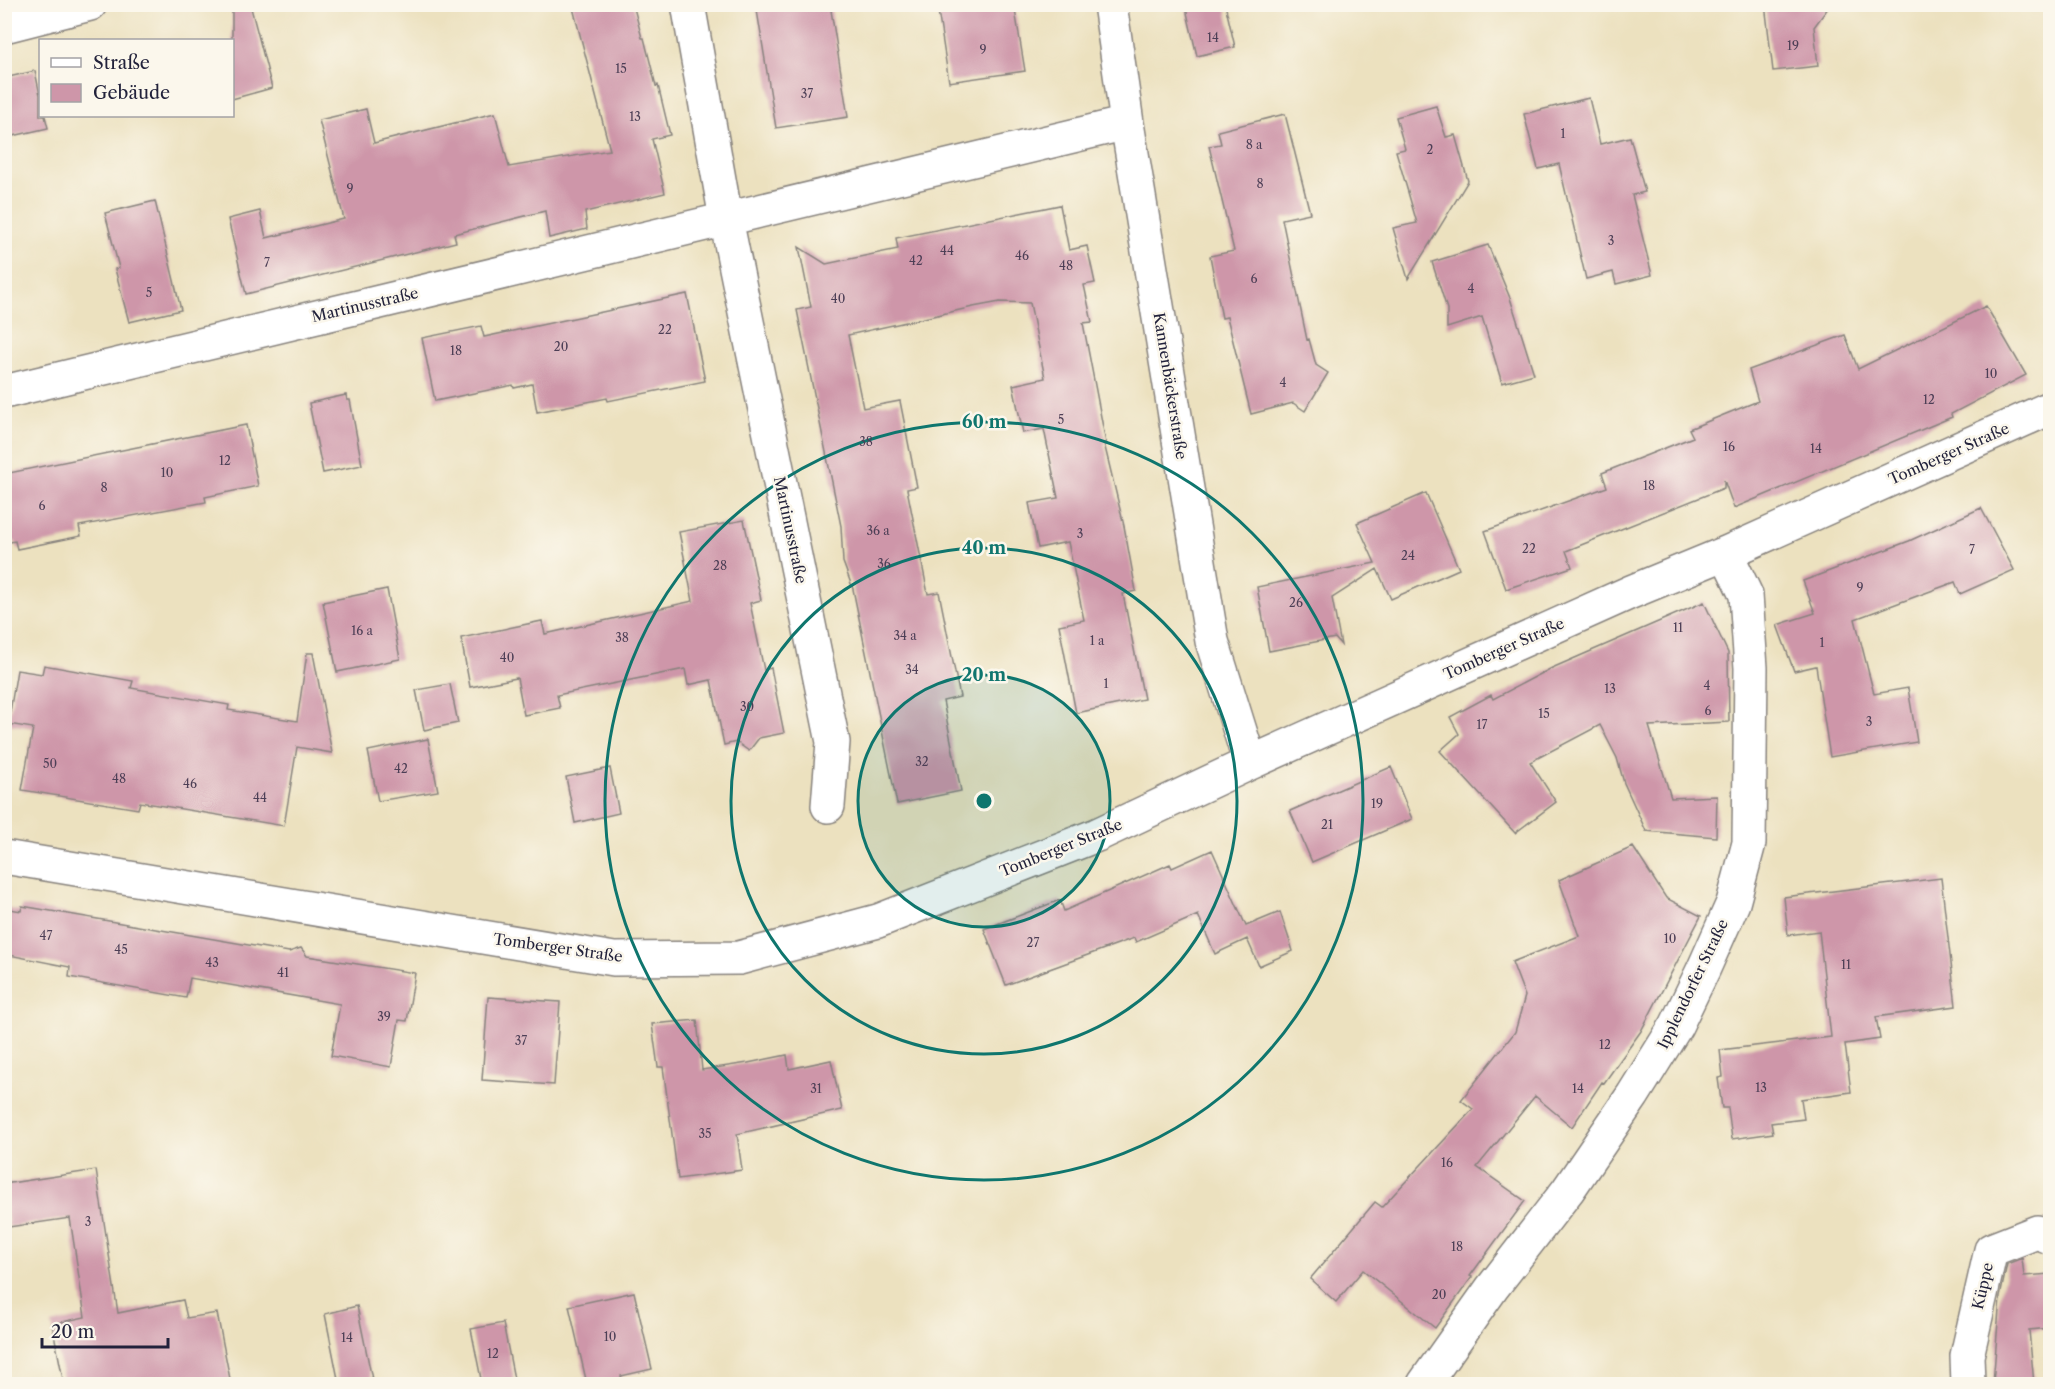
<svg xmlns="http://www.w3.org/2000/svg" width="2055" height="1389" viewBox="0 0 2055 1389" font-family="'Libre Caslon Text',serif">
<rect width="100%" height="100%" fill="#fbf7ec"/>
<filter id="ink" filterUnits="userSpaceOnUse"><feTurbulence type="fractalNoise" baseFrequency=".0167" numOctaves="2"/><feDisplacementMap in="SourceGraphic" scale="12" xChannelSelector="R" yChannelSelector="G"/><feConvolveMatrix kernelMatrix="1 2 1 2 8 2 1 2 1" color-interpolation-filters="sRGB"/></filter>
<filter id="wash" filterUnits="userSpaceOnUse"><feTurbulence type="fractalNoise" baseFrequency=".008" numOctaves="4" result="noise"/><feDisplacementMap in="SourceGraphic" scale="24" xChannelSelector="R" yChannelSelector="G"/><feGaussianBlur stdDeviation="1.35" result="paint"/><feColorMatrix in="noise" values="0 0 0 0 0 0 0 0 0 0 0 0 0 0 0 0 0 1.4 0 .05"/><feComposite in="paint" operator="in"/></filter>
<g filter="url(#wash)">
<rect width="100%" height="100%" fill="#ece1bf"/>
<g id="blocks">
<path fill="#ce96a9" d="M 232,4 L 250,4 L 272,88 L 232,99 Z
M 572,4 L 633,4 L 642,38 L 644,38 L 656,86 L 658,85 L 670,135 L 652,139 L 665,193 L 585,212 L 587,229 L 549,238 L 545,211 L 454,234 L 456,242 L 246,294 L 228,219 L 260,211 L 266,238 L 344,219 L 319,120 L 366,109 L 374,143 L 495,113 L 509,167 L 610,150 Z
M 756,4 L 830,4 L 848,117 L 776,128 Z
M 937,4 L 1014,4 L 1025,71 L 949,82 Z
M 1185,4 L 1225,4 L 1235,47 L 1197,56 Z
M 1765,4 L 1831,4 L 1814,27 L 1818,66 L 1773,71 Z
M 35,71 L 40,95 L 40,116 L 45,116 L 48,128 L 4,138 L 4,78 Z
M 1589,98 L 1600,144 L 1630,137 L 1645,192 L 1632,195 L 1652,275 L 1616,284 L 1613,272 L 1586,279 L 1559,164 L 1538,169 L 1524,114 Z
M 1436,106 L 1446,137 L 1455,135 L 1468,181 L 1408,279 L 1393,228 L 1417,223 L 1396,151 L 1405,149 L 1396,117 Z
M 1285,114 L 1310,213 L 1282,219 L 1307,340 L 1309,339 L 1316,365 L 1328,373 L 1305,411 L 1293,403 L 1251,414 L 1227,317 L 1222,318 L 1210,256 L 1234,251 L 1209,146 L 1221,144 L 1218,131 Z
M 155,201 L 181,310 L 129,322 L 115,269 L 119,268 L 105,213 Z
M 1060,205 L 1069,250 L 1087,246 L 1095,283 L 1084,285 L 1092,322 L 1083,323 L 1106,443 L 1104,443 L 1124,526 L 1136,591 L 1123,594 L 1144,699 L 1076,713 L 1059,625 L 1084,620 L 1068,542 L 1038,548 L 1029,503 L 1058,498 L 1044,429 L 1023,433 L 1013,385 L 1045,378 L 1030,303 L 1000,302 L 973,307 L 848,335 L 863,408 L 900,401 L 917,487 L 907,489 L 928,594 L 939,592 L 960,697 L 943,701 L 961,791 L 897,804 L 853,589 L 843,562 L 841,526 L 797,310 L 811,307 L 799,247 L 826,264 L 898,249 L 896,238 Z
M 1488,245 L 1510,298 L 1534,374 L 1502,383 L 1482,317 L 1447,328 L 1447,309 L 1432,262 Z
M 687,294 L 705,381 L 608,401 L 607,398 L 537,412 L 532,384 L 514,388 L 513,385 L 435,401 L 422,338 L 481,326 L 484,337 Z
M 1986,306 L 2026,375 L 1951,414 L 1952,417 L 1734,508 L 1724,480 L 1724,488 L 1566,551 L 1572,567 L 1506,589 L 1485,531 L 1607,487 L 1602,473 L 1693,437 L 1689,429 L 1758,401 L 1749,370 L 1845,335 L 1858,369 Z
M 346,395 L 347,400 L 350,400 L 362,465 L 323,473 L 309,403 Z
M 246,425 L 258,486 L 205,497 L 206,502 L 79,526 L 81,536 L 17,549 L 15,541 L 4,543 L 4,474 Z
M 1426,493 L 1459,569 L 1391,599 L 1377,569 L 1332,598 L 1341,645 L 1335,638 L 1269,651 L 1257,587 L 1375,563 L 1357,523 Z
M 1981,508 L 2014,570 L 1960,594 L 1955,582 L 1855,619 L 1874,694 L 1908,688 L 1917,742 L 1830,757 L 1816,666 L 1794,671 L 1777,625 L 1815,613 L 1803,581 L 1909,541 Z
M 744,520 L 761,600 L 750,603 L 764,670 L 771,668 L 784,733 L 759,738 L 749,751 L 736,742 L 724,745 L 711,680 L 688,685 L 685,669 L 557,695 L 560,708 L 524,715 L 517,678 L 470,687 L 461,638 L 542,621 L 545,634 L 693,601 L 679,532 Z
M 387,589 L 400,659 L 337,672 L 323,602 Z
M 1704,602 L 1728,653 L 1729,722 L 1649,726 L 1671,798 L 1717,796 L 1716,837 L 1646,831 L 1624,783 L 1617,758 L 1600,725 L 1530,762 L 1556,802 L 1515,833 L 1440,751 L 1459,734 L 1450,717 L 1491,695 L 1493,699 L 1552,668 Z
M 307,653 L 313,653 L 332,753 L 297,747 L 284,826 L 140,802 L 138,809 L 22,790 L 33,728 L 8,724 L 17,670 L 42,674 L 44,665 L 133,681 L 131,688 L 229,705 L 228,710 L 297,721 Z
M 450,684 L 458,723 L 424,730 L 416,690 Z
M 428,739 L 438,791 L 378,801 L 368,751 Z
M 1391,767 L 1412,819 L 1312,862 L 1290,811 Z
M 610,768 L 619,813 L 575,823 L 566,777 Z
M 1633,847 L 1666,898 L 1701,916 L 1641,1031 L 1604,1083 L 1602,1082 L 1572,1127 L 1535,1096 L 1477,1167 L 1525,1201 L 1470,1276 L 1472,1277 L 1435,1328 L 1363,1270 L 1336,1302 L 1310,1279 L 1375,1202 L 1382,1207 L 1473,1109 L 1461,1100 L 1515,1032 L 1525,996 L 1512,962 L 1579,936 L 1559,880 Z
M 1212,850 L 1246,926 L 1280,912 L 1293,951 L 1259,966 L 1247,939 L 1215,954 L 1198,915 L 1136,942 L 1134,938 L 1006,985 L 984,929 L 1060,900 L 1064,911 L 1170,864 L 1172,868 Z
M 1941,878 L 1956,1006 L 1876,1017 L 1880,1039 L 1845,1044 L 1851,1092 L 1801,1099 L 1804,1119 L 1771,1123 L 1773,1133 L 1732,1139 L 1728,1108 L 1722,1108 L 1718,1078 L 1723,1077 L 1720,1050 L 1831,1037 L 1819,931 L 1788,935 L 1784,897 Z
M 22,906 L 289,952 L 301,948 L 307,956 L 415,973 L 407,1021 L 399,1020 L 391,1067 L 331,1056 L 340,1004 L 190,978 L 186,998 L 69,977 L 70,967 L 4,954 L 4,908 L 21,911 Z
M 488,997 L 560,1002 L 554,1085 L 482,1080 Z
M 697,1020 L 702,1070 L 748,1063 L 787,1055 L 789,1069 L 831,1060 L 842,1110 L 737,1134 L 742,1170 L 678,1179 L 663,1067 L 658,1067 L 652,1024 Z
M 96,1170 L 118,1313 L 183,1300 L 187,1318 L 217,1313 L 231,1384 L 64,1384 L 52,1324 L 85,1317 L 70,1218 L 9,1227 L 4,1198 L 4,1184 Z
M 2022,1258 L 2024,1276 L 2050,1274 L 2050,1328 L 2029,1330 L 2034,1384 L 1993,1384 L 2000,1297 L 2007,1264 Z
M 634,1292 L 652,1369 L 621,1376 L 623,1384 L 587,1384 L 569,1306 Z
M 357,1306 L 373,1384 L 339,1384 L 325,1314 Z
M 503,1323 L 515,1384 L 482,1384 L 471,1329 Z"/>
</g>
</g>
<g filter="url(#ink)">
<use href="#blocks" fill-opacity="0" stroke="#87827d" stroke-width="1.5"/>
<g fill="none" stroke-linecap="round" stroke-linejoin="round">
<g stroke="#87827d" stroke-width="36">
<path id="minor" d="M 688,4 L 726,219 L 833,742 L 828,806
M 1110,4 L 1127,123 L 1212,641 L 1250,763
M 4,26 L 90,4
M 4,392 L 1127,123
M 4,857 L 614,959 L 739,958 L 878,921 L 1097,835 L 1250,763 L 1631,592 L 1726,553 L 2050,408
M 1424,1384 L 1492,1288 L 1568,1190 L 1633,1095 L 1676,1026 L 1704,968 L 1733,903 L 1749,843 L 1751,668 L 1746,595 L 1726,553
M 1968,1384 L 1967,1356 L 1991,1250 L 2037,1232 L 2050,1237"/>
</g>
<use href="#minor" stroke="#fff" stroke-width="33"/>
</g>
</g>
<circle cx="984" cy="801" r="126" fill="#0f766e" fill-opacity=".12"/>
<g fill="none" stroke="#0f766e" stroke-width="3">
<circle cx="984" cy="801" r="126"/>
<circle cx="984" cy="801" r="253"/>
<circle cx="984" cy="801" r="379"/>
</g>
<g text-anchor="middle" stroke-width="5" stroke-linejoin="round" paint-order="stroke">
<g font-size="12" fill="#4d3f56">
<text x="1213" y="42">14</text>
<text x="1793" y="50">19</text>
<text x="983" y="54">9</text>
<text x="621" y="73">15</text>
<text x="807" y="98">37</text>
<text x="635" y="121">13</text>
<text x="1563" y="138">1</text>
<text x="1254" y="149">8 a</text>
<text x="1430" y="154">2</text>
<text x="1260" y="188">8</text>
<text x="350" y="193">9</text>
<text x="1611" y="245">3</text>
<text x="947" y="255">44</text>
<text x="1022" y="260">46</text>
<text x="916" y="265">42</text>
<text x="267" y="267">7</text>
<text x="1066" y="270">48</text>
<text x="1254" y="283">6</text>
<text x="1471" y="293">4</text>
<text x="149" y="297">5</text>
<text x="838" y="303">40</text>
<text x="665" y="334">22</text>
<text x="561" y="351">20</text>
<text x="456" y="355">18</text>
<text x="1991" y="378">10</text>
<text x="1283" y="387">4</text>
<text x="1929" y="404">12</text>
<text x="1061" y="424">5</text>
<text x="866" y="446">38</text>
<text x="1729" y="451">16</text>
<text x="1816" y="453">14</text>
<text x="225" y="465">12</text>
<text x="167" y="477">10</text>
<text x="1649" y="490">18</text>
<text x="104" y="492">8</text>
<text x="42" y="510">6</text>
<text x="878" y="535">36 a</text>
<text x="1080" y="538">3</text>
<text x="1529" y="553">22</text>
<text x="1972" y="554">7</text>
<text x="1408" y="560">24</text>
<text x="884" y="568">36</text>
<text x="720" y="570">28</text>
<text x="1860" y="592">9</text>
<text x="1296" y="607">26</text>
<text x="1678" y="632">11</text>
<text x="362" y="635">16 a</text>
<text x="905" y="640">34 a</text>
<text x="622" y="642">38</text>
<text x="1097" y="645">1 a</text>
<text x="1822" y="647">1</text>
<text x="507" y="662">40</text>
<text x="912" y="674">34</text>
<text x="1106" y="688">1</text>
<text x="1707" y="690">4</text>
<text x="1610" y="693">13</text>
<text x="747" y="711">30</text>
<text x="1708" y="715">6</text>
<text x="1544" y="718">15</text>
<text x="1869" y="726">3</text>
<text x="1482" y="729">17</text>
<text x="922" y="766">32</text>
<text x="50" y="768">50</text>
<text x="401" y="773">42</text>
<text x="119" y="783">48</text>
<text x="190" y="788">46</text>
<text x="260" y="802">44</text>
<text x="1377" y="808">19</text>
<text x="1327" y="829">21</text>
<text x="46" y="940">47</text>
<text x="1670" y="943">10</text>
<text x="1033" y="947">27</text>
<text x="121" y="954">45</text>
<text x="212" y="967">43</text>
<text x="1846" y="969">11</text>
<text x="283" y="977">41</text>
<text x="384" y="1021">39</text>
<text x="521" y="1045">37</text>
<text x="1605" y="1049">12</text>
<text x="1761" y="1092">13</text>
<text x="816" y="1093">31</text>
<text x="1578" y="1093">14</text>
<text x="705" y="1138">35</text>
<text x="1447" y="1167">16</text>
<text x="88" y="1226">3</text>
<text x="1457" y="1251">18</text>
<text x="1439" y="1299">20</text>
<text x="610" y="1341">10</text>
<text x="347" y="1342">14</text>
<text x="493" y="1358">12</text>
</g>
<g font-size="15" fill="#22223b" stroke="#fbf7ec">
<text transform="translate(365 305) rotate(-13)" y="5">Martinusstraße</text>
<text transform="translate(1170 386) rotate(81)" y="5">Kannenbäckerstraße</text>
<text transform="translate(1949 454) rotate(-24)" y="5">Tomberger Straße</text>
<text transform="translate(790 530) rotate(78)" y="5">Martinusstraße</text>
<text transform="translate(1504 649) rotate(-24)" y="5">Tomberger Straße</text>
<text transform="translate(1061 848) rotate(-22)" y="5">Tomberger Straße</text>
<text transform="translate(558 948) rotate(8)" y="5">Tomberger Straße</text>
<text transform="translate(1693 984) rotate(-64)" y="5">Ipplendorfer Straße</text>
<text transform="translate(1983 1286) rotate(-77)" y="5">Küppe</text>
</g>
</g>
<circle cx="984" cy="801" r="9" fill="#0f766e" stroke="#fbf7ec" stroke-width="3"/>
<g font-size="18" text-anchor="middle" font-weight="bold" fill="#0f766e" stroke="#fbf7ec" stroke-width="5" stroke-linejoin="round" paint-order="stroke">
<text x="984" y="428">60 m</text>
<text x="984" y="554">40 m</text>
<text x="984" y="681">20 m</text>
</g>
<rect width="2055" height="1389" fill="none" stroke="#fbf7ec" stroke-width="24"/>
<rect x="39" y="39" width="195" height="78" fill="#fbf7ec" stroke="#a4a2a5" stroke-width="1.5"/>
<rect x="51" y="58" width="30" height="9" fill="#ffffff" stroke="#a4a2a5" stroke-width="1.5"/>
<text x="93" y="69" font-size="18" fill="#22223b">Straße</text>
<rect x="51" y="84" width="30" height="18" fill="#ce96a9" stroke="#a4a2a5" stroke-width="1.5"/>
<text x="93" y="99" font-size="18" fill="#22223b">Gebäude</text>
<path d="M42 1338v9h126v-9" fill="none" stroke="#22223b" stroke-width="3"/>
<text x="51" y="1338" font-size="18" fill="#22223b" stroke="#fbf7ec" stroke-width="4.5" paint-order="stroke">20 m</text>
</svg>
